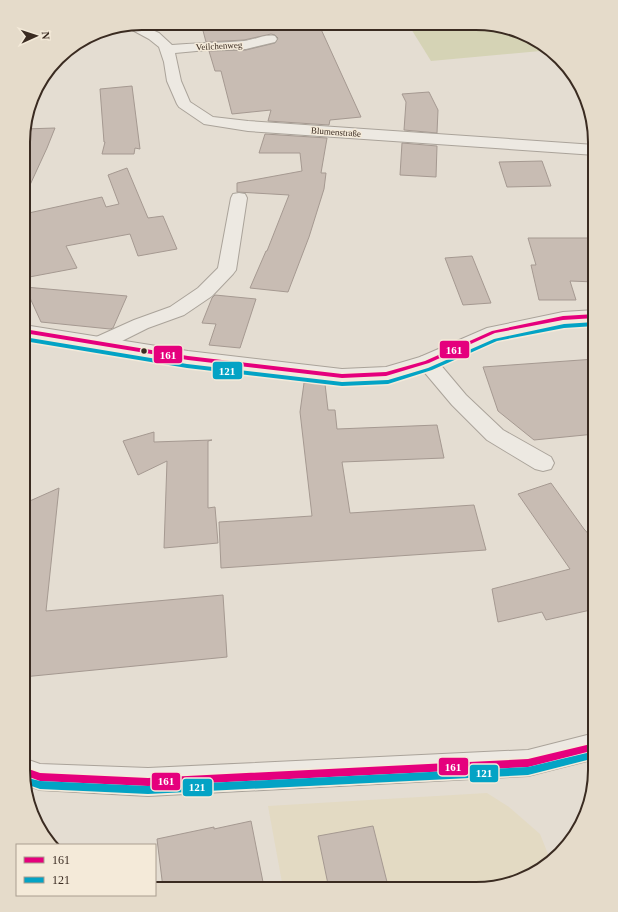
<svg xmlns="http://www.w3.org/2000/svg" width="618" height="912" viewBox="0 0 618 912" font-family="'Times New Roman',serif">
<rect width="100%" height="100%" fill="#e4ddd2"/>
<path fill="#e3dac3" d="M 487,793 L 509,807 L 540,834 L 550,859 L 522,880 L 477,889 L 283,888 L 268,806 Z"/>
<path fill="#d5d3b5" d="M 408,24 L 492,24 L 548,47 L 551,50 L 431,61 Z"/>
<path fill="#c8bcb3" stroke="#a59991" d="M 201,23 L 284,23 L 284,30 L 320,27 L 361,117 L 330,120 L 329,125 L 268,121 L 271,110 L 232,114 L 221,71 L 215,71 L 209,51 L 246,50 L 275,43 L 278,38 L 275,35 L 271,34 L 244,40 L 206,42 Z
M 132,86 L 140,149 L 135,148 L 134,154 L 102,154 L 105,142 L 104,142 L 100,89 Z
M 429,92 L 438,110 L 437,133 L 404,130 L 406,102 L 402,94 Z
M 55,128 L 47,148 L 24,198 L 24,129 Z
M 265,134 L 327,138 L 321,173 L 326,173 L 324,189 L 309,237 L 288,292 L 250,288 L 266,251 L 267,251 L 289,195 L 237,192 L 237,183 L 302,171 L 300,153 L 259,153 Z
M 402,143 L 437,146 L 436,177 L 400,175 Z
M 542,161 L 551,186 L 507,187 L 499,162 Z
M 127,168 L 148,218 L 163,216 L 177,249 L 138,256 L 130,234 L 66,246 L 77,268 L 24,278 L 24,214 L 102,197 L 106,207 L 119,204 L 108,175 Z
M 528,238 L 595,238 L 595,282 L 570,281 L 576,300 L 539,300 L 531,265 L 536,265 Z
M 472,256 L 491,303 L 463,305 L 445,258 Z
M 25,287 L 127,296 L 113,328 L 110,329 L 41,322 Z
M 215,295 L 256,299 L 240,348 L 209,345 L 216,324 L 202,323 L 212,298 Z
M 595,359 L 595,434 L 534,440 L 498,411 L 483,367 Z
M 304,383 L 325,384 L 328,410 L 335,410 L 337,429 L 437,425 L 444,458 L 342,462 L 350,513 L 474,505 L 486,550 L 221,568 L 219,522 L 312,516 L 300,412 Z
M 154,432 L 154,442 L 212,440 L 208,441 L 208,508 L 215,507 L 218,543 L 164,548 L 167,461 L 138,475 L 123,441 Z
M 551,483 L 584,529 L 595,541 L 595,609 L 546,620 L 542,612 L 498,622 L 492,589 L 570,569 L 518,494 Z
M 59,488 L 46,611 L 223,595 L 227,657 L 23,677 L 23,504 Z
M 251,821 L 263,882 L 236,888 L 163,888 L 157,839 L 214,827 L 214,829 Z
M 373,826 L 388,886 L 373,889 L 329,889 L 318,836 Z"/>
<g fill="none" stroke-linecap="round" stroke-linejoin="round">
<g stroke="#aaa39a" stroke-width="2">
<path id="minor" d="M 139,24 L 159,33 L 172,45 C 196,43 220,43 244,41 C 254,40 265,34 275,36 L 277,39 L 275,42 L 246,49 L 207,50 L 175,53 L 181,81 L 190,102 L 213,117 L 248,121 L 595,145 L 595,155 L 248,131 L 204,124 L 179,107 L 177,104 L 167,81 L 164,62 L 159,47 L 149,39 L 125,26 Z
M 239,193 L 245,194 L 247,198 L 236,270 L 233,274 L 212,296 L 184,315 L 148,328 L 108,348 L 101,349 L 94,348 L 91,343 L 94,338 L 134,320 L 170,307 L 198,288 L 218,268 L 231,198 L 233,194 Z
M 427,355 L 434,357 L 466,395 L 503,430 L 551,457 L 554,463 L 551,469 L 543,471 L 535,469 L 487,440 L 452,405 L 420,367 L 417,362 L 420,357 Z
M 595,733 L 595,759 L 528,776 L 148,796 L 40,790 L 26,785 L 23,770 L 23,758 L 40,764 L 148,768 L 528,750 Z"/>
</g>
<g stroke="#aaa39a" stroke-width="2">
<path id="tertiary" d="M 595,310 L 595,322 L 563,324 L 499,337 L 434,367 L 386,381 L 342,383 L 188,365 L 24,337 L 24,325 L 188,351 L 342,369 L 386,367 L 420,357 L 487,328 L 563,312 Z"/>
</g>
<use href="#minor" fill="#ede9e2" fill-rule="evenodd"/>
<use href="#tertiary" fill="#ede9e2" fill-rule="evenodd"/>
<g stroke="#f4ead9" stroke-width="3">
<path id="bus-1" d="M 595,314 L 595,318 L 563,320 L 495,333 L 429,363 L 386,376 L 342,378 L 188,360 L 24,333 L 24,329 L 188,356 L 342,374 L 386,372 L 425,361 L 492,331 L 563,316 Z
M 595,743 L 595,750 L 528,767 L 148,786 L 40,781 L 24,775 L 23,767 L 40,773 L 148,778 L 528,759 Z"/>
</g>
<g stroke="#f4ead9" stroke-width="3">
<path id="bus-2" d="M 595,322 L 595,326 L 564,328 L 497,341 L 432,370 L 388,384 L 342,386 L 187,368 L 24,341 L 24,337 L 187,364 L 342,382 L 388,380 L 428,368 L 494,339 L 564,324 Z
M 595,751 L 595,758 L 528,775 L 148,794 L 40,789 L 26,784 L 24,777 L 40,781 L 148,786 L 528,767 Z"/>
</g>
<use href="#bus-1" fill="#e5007d" fill-rule="evenodd"/>
<use href="#bus-2" fill="#03a3c5" fill-rule="evenodd"/>
</g>
<circle fill="#3a2b21" stroke="#f4ead9" stroke-width="1.5" cx="144" cy="351" r="3.5"/>
<g text-anchor="middle" stroke-width="3" stroke-linejoin="round" paint-order="stroke">
<g font-size="9" fill="#3a2b21" stroke="#f4ead9">
<text transform="translate(219 46) rotate(-3)" y="3">Veilchenweg</text>
<text transform="translate(336 132) rotate(4)" y="3">Blumenstraße</text>
</g>
</g>
<path d="M0 0H618V912H0ZM142 30H476A112 112 0 0 1 588 142V770A112 112 0 0 1 476 882H142A112 112 0 0 1 30 770V142A112 112 0 0 1 142 30Z" fill="#e5dbca" fill-rule="evenodd"/>
<path fill="none" stroke="#3a2b21" stroke-width="2" d="M142 30H476A112 112 0 0 1 588 142V770A112 112 0 0 1 476 882H142A112 112 0 0 1 30 770V142A112 112 0 0 1 142 30Z"/>
<g stroke="#f4ead9" stroke-width="1.5">
<rect x="439" y="340" width="31" height="19" rx="4" fill="#e5007d"/>
<rect x="153" y="345" width="30" height="19" rx="4" fill="#e5007d"/>
<rect x="212" y="361" width="31" height="19" rx="4" fill="#03a3c5"/>
<rect x="438" y="757" width="31" height="19" rx="4" fill="#e5007d"/>
<rect x="469" y="764" width="30" height="19" rx="4" fill="#03a3c5"/>
<rect x="151" y="772" width="30" height="19" rx="4" fill="#e5007d"/>
<rect x="182" y="778" width="31" height="19" rx="4" fill="#03a3c5"/>
</g>
<g font-size="11" text-anchor="middle" font-weight="bold" fill="#fff">
<text x="454" y="354">161</text>
<text x="168" y="359">161</text>
<text x="227" y="375">121</text>
<text x="453" y="771">161</text>
<text x="484" y="777">121</text>
<text x="166" y="785">161</text>
<text x="197" y="791">121</text>
</g>
<rect x="16" y="844" width="140" height="52" fill="#f4ead9" stroke="#aa9e8f"/>
<rect x="24" y="857" width="20" height="6" fill="#e5007d" stroke="#aa9e8f"/>
<text x="52" y="864" font-size="12" fill="#3a2b21">161</text>
<rect x="24" y="877" width="20" height="6" fill="#03a3c5" stroke="#aa9e8f"/>
<text x="52" y="884" font-size="12" fill="#3a2b21">121</text>
<g transform="translate(36 36) rotate(87)" stroke="#f4ead9" stroke-width="3" paint-order="stroke">
<path d="M0-3L7 15L0 10L-7 15Z" fill="#3a2b21"/>
<text y="-6" font-size="11" font-weight="bold" text-anchor="middle" fill="#3a2b21">N</text>
</g>
</svg>
